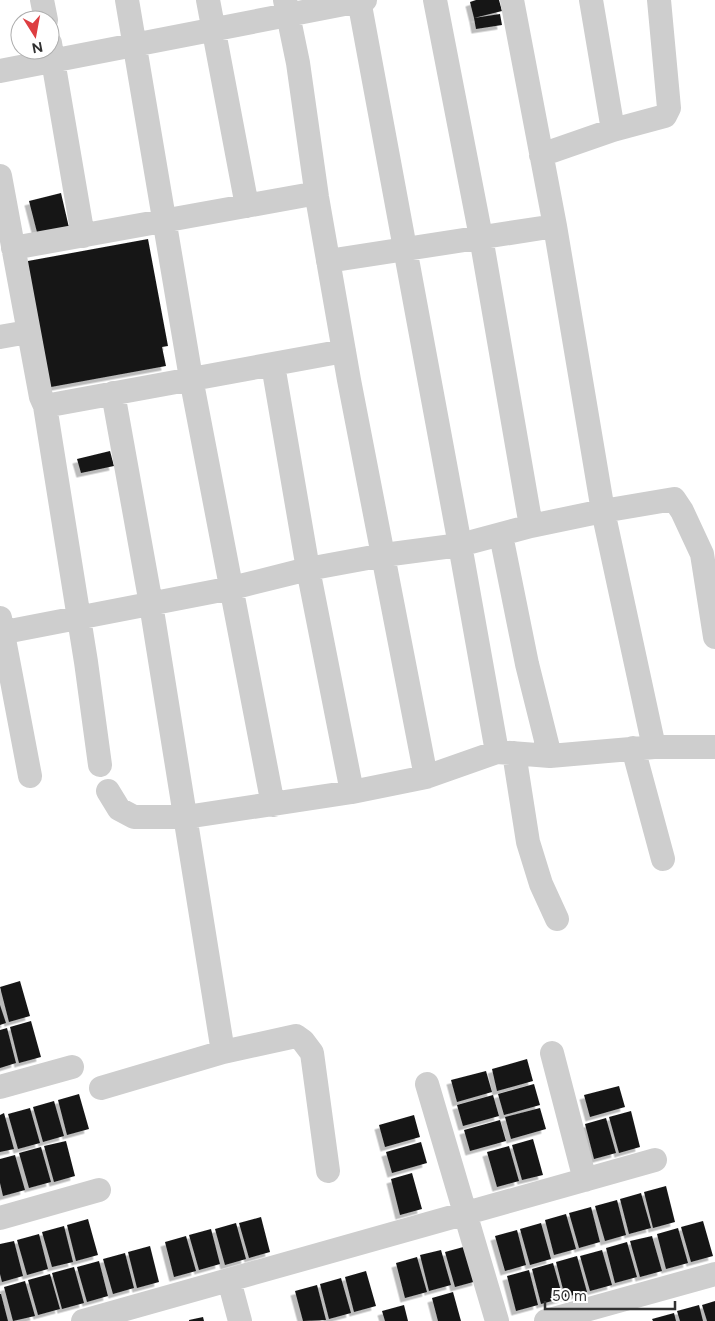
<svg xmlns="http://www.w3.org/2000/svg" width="715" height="1321" viewBox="0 0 715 1321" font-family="Figtree,sans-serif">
<defs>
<filter id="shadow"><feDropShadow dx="-4.5" dy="4.5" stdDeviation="0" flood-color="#0004"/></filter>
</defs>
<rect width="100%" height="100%" fill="#fff"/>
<path fill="#181818" filter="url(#shadow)" d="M 476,0 L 499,0 L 502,11 L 474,18 L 470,2 Z
M 500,14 L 502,25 L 476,29 L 474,18 Z
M 61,193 L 70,232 L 39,240 L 29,201 Z
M 148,239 L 168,346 L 162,347 L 166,366 L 40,389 L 17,263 Z
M 110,451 L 114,466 L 81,473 L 77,459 Z
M 20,981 L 30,1016 L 9,1022 L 0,987 Z
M 0,1005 L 6,1023 L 0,1025 Z
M 31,1021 L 41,1057 L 19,1063 L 10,1027 Z
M 7,1028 L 16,1063 L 0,1068 L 0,1030 Z
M 527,1059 L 533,1081 L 497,1091 L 492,1069 Z
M 486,1071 L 492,1092 L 457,1102 L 451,1080 Z
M 534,1084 L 540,1105 L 504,1115 L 498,1094 Z
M 619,1086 L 625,1107 L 590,1117 L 584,1095 Z
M 79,1094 L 89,1129 L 67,1135 L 58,1100 Z
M 493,1095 L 499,1116 L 463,1126 L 457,1105 Z
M 54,1101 L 64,1136 L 43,1142 L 33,1107 Z
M 30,1108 L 40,1143 L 18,1149 L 8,1114 Z
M 540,1108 L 546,1129 L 511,1139 L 505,1117 Z
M 631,1111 L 640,1147 L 619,1153 L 609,1117 Z
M 4,1113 L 14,1149 L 0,1152 L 0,1115 Z
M 414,1115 L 420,1137 L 385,1147 L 379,1125 Z
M 606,1118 L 616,1153 L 594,1159 L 585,1124 Z
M 500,1120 L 506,1141 L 470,1151 L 464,1130 Z
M 533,1139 L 543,1175 L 522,1180 L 512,1145 Z
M 66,1141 L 75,1176 L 54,1182 L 44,1146 Z
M 421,1142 L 427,1163 L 392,1173 L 386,1152 Z
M 509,1146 L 519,1181 L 497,1187 L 487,1152 Z
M 41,1147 L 51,1182 L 29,1188 L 19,1153 Z
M 15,1155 L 25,1190 L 3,1196 L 0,1183 L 0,1159 Z
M 412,1173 L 422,1209 L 400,1215 L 391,1179 Z
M 666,1186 L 675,1222 L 653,1228 L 644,1192 Z
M 641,1193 L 651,1228 L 629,1234 L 620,1199 Z
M 617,1200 L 626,1235 L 605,1241 L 595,1206 Z
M 591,1207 L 600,1242 L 579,1248 L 569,1213 Z
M 566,1214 L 576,1249 L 554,1255 L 545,1220 Z
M 261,1217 L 270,1252 L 249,1258 L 239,1223 Z
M 88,1219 L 98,1255 L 76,1261 L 67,1225 Z
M 703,1221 L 713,1256 L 691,1262 L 681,1227 Z
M 236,1223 L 246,1259 L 225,1265 L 215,1229 Z
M 541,1223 L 551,1259 L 530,1265 L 520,1229 Z
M 64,1226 L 73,1262 L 52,1267 L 42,1232 Z
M 678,1228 L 688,1263 L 666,1269 L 657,1234 Z
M 211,1229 L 220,1264 L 199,1270 L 189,1235 Z
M 517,1230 L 526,1265 L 505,1271 L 495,1236 Z
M 39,1234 L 48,1269 L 27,1275 L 17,1240 Z
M 186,1236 L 196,1271 L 174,1277 L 165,1242 Z
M 652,1236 L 662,1271 L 640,1277 L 630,1241 Z
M 14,1241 L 23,1276 L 2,1282 L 0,1274 L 0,1244 Z
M 627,1242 L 637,1277 L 615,1283 L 606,1248 Z
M 150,1246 L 159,1282 L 137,1288 L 128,1252 Z
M 467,1246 L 477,1281 L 455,1287 L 445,1252 Z
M 441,1250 L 451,1285 L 429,1291 L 420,1255 Z
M 602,1250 L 612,1285 L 590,1291 L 580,1256 Z
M 125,1253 L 134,1288 L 113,1294 L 103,1259 Z
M 577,1256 L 587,1292 L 565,1297 L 556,1262 Z
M 417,1257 L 427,1292 L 405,1298 L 396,1263 Z
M 99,1261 L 108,1296 L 87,1302 L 77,1267 Z
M 553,1263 L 563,1298 L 541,1304 L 532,1269 Z
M 74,1267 L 84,1303 L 62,1309 L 52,1273 Z
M 529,1270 L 538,1305 L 516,1311 L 507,1276 Z
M 366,1271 L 376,1306 L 354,1312 L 345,1277 Z
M 50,1274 L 60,1309 L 38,1315 L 28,1280 Z
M 341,1278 L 351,1313 L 329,1319 L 320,1284 Z
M 25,1281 L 35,1316 L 13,1321 L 4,1287 Z
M 317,1285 L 326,1320 L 303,1321 L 295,1291 Z
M 453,1292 L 461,1321 L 438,1321 L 432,1298 Z
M 0,1294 L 1,1294 L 8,1321 L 0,1321 Z
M 715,1301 L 715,1321 L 707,1321 L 702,1305 Z
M 404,1305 L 408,1321 L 385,1321 L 382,1311 Z
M 699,1305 L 703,1321 L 680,1321 L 677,1311 Z
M 674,1313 L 676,1321 L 653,1321 L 652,1319 Z
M 203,1317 L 204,1321 L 189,1321 L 189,1320 Z"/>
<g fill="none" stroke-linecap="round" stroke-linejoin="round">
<path stroke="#cecece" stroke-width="24" d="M 42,0 L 46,20
M 127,0 L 191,378 L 273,805
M 208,0 L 247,206
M 285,0 L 298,63 L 317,197 L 349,380 L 426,777
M 359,0 L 460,545 L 497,752
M 435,0 L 481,237 L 531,526
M 512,0 L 555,226 L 603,511 L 654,747
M 591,0 L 613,130
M 50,43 L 83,236
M 0,71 L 365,0
M 541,155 L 613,130 L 665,116 L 669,108 L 659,0
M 0,176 L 41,397 L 45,406 L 86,662 L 100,765
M 13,248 L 312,194 L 317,197
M 328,261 L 555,226
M 0,337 L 28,332
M 273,365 L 308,569 L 352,792
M 113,393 L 151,604 L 223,1052
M 45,406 L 344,351
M 501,535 L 527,664 L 550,756
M 0,618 L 30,776
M 0,633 L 232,588 L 308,569 L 384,555 L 460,545 L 531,526 L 603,511 L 674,499 L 682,511 L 702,554 L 715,637
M 633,748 L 663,859
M 514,753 L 528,842 L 541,884 L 557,919
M 108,791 L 119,809 L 134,817 L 186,817 L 352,792 L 426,777 L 497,752 L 550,756 L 654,747 L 715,747
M 552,1053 L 585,1180
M 427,1084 L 497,1321
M 0,1087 L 72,1067
M 101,1088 L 223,1052 L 296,1036 L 303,1041 L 312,1053 L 328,1171
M 0,1218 L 99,1190
M 229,1280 L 240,1321
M 83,1321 L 655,1160
M 546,1321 L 715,1274"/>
</g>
<g transform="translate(35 35) rotate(169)"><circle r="24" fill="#ffffff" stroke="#adadad"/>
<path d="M0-4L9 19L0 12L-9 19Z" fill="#dd3e41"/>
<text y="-8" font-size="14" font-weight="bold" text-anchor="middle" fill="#313131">N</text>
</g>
<path d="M545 1301v8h130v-8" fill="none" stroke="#313131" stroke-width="2.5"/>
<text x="552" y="1301" font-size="15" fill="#313131" stroke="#ffffff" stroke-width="4" paint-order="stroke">50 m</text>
</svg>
